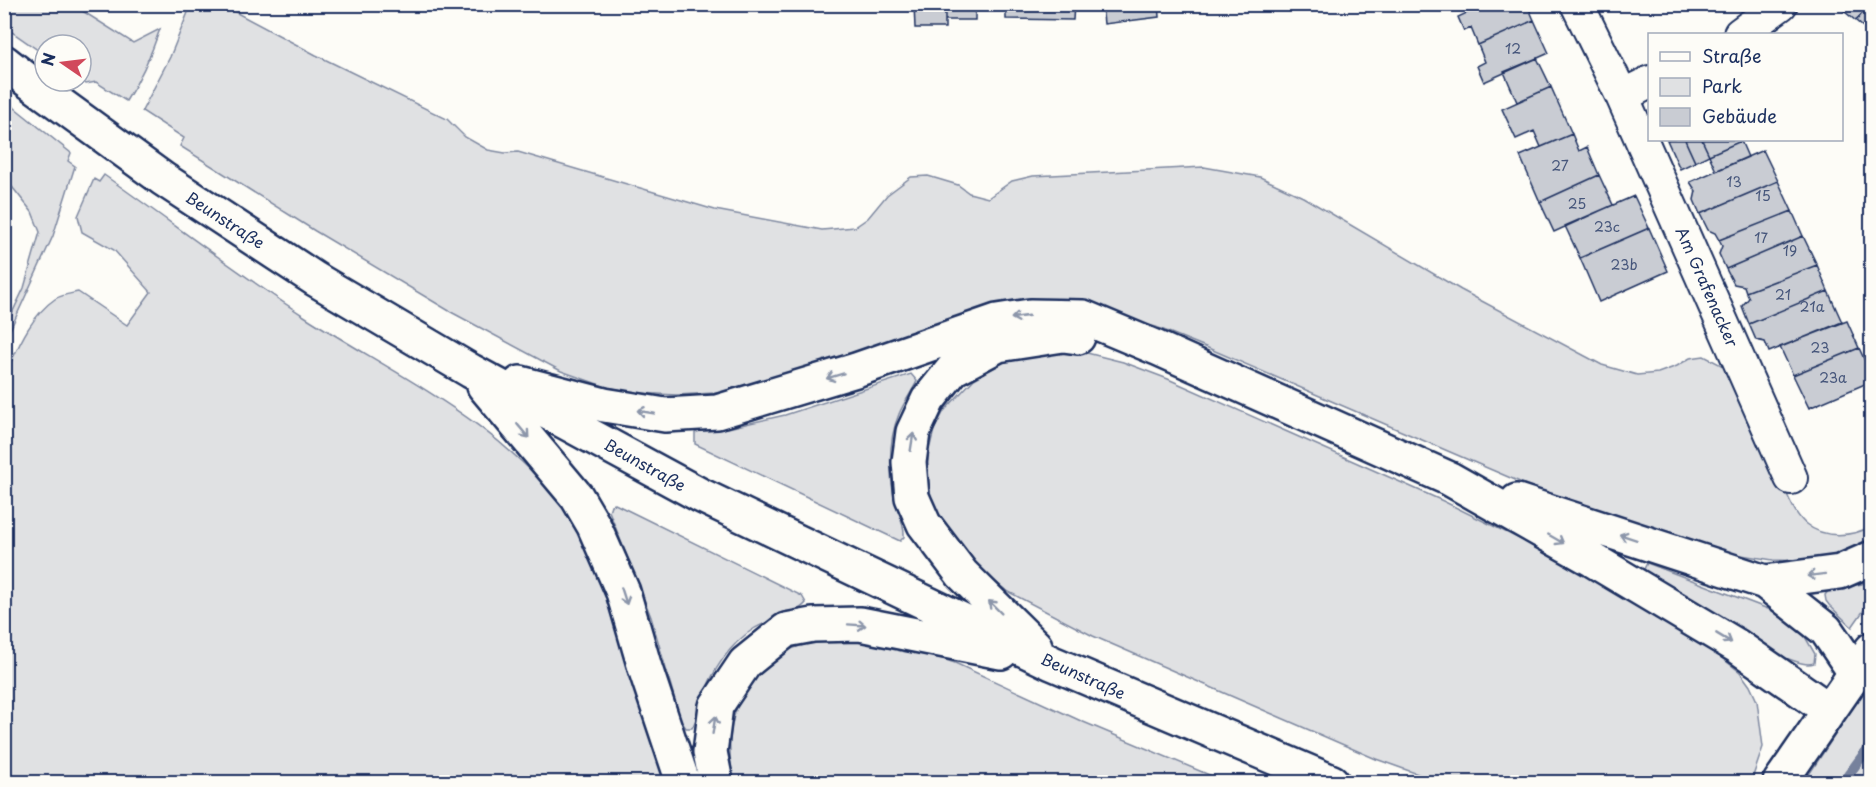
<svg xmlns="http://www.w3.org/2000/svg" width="1876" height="787" viewBox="0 0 1876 787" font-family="'Playpen Sans',sans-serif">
<rect width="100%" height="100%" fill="#fdfcf7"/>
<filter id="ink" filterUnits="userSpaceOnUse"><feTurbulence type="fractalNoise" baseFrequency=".0167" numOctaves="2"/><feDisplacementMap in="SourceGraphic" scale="12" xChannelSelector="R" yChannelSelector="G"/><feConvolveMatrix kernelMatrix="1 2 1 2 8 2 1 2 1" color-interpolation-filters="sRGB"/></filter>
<g filter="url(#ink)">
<path fill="#e0e1e3" stroke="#7e88a0" stroke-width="1.5" d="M 73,5 L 133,43 L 160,29 C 151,55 141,78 126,101 L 96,82 L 86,84 L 81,80 L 81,45 L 45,45 L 45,55 L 5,27 L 5,5 Z
M 191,5 L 222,5 L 316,55 L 447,119 L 465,137 L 488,150 L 505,153 L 518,152 L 715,210 L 822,230 L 855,227 L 868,218 L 887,195 L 911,177 L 928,176 L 958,185 L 969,193 L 988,198 L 1012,181 L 1033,176 L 1204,167 L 1260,177 L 1303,197 L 1461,290 L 1602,365 L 1637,375 L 1658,373 L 1677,366 L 1690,358 L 1704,356 L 1729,369 C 1747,409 1764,449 1784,488 C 1790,500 1795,515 1806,524 C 1824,539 1853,537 1871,526 L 1871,547 L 1829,562 L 1773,560 L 1722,552 L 1669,540 L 1534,488 L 1208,348 L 1156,327 L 1103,314 L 855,356 L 758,385 L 716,393 L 676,395 L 639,393 L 606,387 L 561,371 L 451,312 L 315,231 L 180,146 L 184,138 L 142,111 L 170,57 Z
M 5,100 L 71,153 L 68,161 L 75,166 L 53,236 L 5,341 L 5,328 L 24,288 L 40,232 L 32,212 L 5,178 Z
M 104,175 C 171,222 236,272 304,316 C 397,376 503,423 570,516 C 592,547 603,584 615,619 C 634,673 652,728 670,782 L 5,782 L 4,377 C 17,350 30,316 55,299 C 61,295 70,294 78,292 L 127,325 L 151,292 L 114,250 L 82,232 L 78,216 L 94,179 L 99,182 Z
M 1054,352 L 1087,353 L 1123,362 L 1168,379 L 1443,501 L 1564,561 L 1706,646 L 1740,672 L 1750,686 L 1757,701 L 1763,747 L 1751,782 L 1440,782 L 1376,759 L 1093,636 L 1007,591 L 973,564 L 937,516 L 931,497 L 927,471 L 929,450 L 934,430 L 944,411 L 974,379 L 1004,362 Z
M 911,374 L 917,381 C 912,392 904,402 899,414 C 888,440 889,469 894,497 C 897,511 905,523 904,537 L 900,541 L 695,444 L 695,433 L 701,430 L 728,428 L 785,415 Z
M 615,504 L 802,596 L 806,603 C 796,615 768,619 752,630 C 728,646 711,674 701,702 C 698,710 697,720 692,728 L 686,728 L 681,721 L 651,617 L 609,511 L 611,505 Z
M 1647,563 L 1776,612 L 1804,635 L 1815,654 L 1814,663 C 1805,666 1795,661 1786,658 L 1647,572 L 1644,569 Z
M 1871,580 L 1871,600 L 1852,627 L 1829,605 L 1826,601 L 1825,595 L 1829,590 L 1862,584 Z
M 849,639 L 909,648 L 955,663 L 1081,721 L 1226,782 L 734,782 C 725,741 729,708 757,675 C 763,668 770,660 777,656 C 797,643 826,640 849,639 Z
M 1871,680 L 1871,782 L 1804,782 Z"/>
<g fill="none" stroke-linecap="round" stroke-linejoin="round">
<path stroke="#76819c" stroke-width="10" d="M 1843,782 L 1872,743"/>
</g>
<path fill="#c9ccd3" stroke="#1b2f5e" stroke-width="1.5" d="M 914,4 L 945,4 L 945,28 L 915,28 Z
M 945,4 L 975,4 L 975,20 L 945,20 Z
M 1006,4 L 1074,4 L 1073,20 L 1006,19 Z
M 1102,4 L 1158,4 L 1159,17 L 1104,24 Z
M 1486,4 L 1527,4 L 1534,20 L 1478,45 L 1471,28 L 1464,31 L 1458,17 Z
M 1849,4 L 1870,4 L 1856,21 L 1844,11 Z
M 1870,4 L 1872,30 L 1869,32 L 1856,21 Z
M 1534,20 L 1549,53 L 1484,82 L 1477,66 L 1485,62 L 1478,45 Z
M 1537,58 L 1551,87 L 1517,102 L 1504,72 Z
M 1551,87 L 1572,134 L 1541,147 L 1534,131 L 1516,139 L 1502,109 Z
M 1572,134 L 1579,151 L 1587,147 L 1599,175 L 1540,202 L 1520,156 Z
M 1667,140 L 1685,140 L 1695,162 L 1680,169 Z
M 1685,140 L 1702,140 L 1709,155 L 1695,162 Z
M 1702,140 L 1740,140 L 1741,141 L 1709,155 Z
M 1741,141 L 1748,157 L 1716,171 L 1709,155 Z
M 1763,150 L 1778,181 L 1700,214 L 1694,200 L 1696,191 L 1690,182 Z
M 1599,175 L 1613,205 L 1554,232 L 1540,202 Z
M 1778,181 L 1792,211 L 1719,240 L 1715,233 L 1708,230 L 1700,214 Z
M 1634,196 L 1649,228 L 1580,258 L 1565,226 Z
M 1792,211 L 1803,236 L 1726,269 L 1719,254 L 1722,246 L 1719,240 Z
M 1649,228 L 1668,271 L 1599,302 L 1580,258 Z
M 1803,236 L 1817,265 L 1746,292 L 1744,286 L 1734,284 L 1726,269 Z
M 1817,265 L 1828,291 L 1749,324 L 1742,306 L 1749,298 L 1746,292 Z
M 1828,291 L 1842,322 L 1769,352 L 1765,342 L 1756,340 L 1749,324 Z
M 1847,321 L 1859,348 L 1793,375 L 1780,347 Z
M 1859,348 L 1872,376 L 1872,381 L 1809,408 L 1793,375 Z"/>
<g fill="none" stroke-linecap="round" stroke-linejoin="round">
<g stroke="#1b2f5e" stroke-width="36">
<path id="street" d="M 1577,4 L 1622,96 L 1791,478
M 1740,34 L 1781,4
M 1622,96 L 1650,82"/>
</g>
<g stroke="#1b2f5e" stroke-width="38">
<path id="secondary" d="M 1780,782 L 1872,649"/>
</g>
<g stroke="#1b2f5e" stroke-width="38">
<path id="primary" d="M 4,62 L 31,83 L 163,179 L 315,279 L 471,371 L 700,495 L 1052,663 L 1332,782
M 520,383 L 604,405 L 665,415 L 717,412 L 856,370 L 997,321 L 1030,316 L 1083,317 L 1157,348 L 1450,479 L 1593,560 L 1737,646 L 1829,710
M 484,386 L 577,497 L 594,526 L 623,592 L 645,668 L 683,782
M 1517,501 L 1765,582 L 1840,572 L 1872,558
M 1765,582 L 1826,630 L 1856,674
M 1035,646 L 962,574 L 924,524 L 912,497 L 909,462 L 913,432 L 928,400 L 953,369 L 998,345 L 1063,335 L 1078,337
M 716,782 L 710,752 L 716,706 L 745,663 L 786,630 L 813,625 L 860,624 L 1001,652"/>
</g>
<use href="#street" stroke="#fdfcf7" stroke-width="32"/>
<use href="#secondary" stroke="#fdfcf7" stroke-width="33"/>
<use href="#primary" stroke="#fdfcf7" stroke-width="33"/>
</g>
<defs><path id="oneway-shaft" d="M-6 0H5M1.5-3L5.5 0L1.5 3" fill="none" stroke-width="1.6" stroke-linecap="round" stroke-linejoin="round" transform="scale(1.5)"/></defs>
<g stroke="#8c96aa">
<use href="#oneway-shaft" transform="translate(1020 317) rotate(172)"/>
<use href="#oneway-shaft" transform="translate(835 376) rotate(163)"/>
<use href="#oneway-shaft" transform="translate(646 412) rotate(-170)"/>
<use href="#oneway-shaft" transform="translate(523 431) rotate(50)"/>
<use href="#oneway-shaft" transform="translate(912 442) rotate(-81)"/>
<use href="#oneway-shaft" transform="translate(1628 537) rotate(-162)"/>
<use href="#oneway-shaft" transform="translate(1556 539) rotate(30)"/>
<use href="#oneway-shaft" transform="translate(1816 575) rotate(173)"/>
<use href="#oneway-shaft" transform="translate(624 596) rotate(72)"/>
<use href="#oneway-shaft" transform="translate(995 607) rotate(-135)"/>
<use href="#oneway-shaft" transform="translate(857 625) rotate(4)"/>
<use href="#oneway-shaft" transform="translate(1724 638) rotate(31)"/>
<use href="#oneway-shaft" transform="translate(714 725) rotate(-81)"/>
</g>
</g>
<g text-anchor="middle" stroke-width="4.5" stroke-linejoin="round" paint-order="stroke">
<g font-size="14" fill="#46567b">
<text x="1513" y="54">12</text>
<text x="1560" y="171">27</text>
<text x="1734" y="187">13</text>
<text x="1763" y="201">15</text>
<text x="1577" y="209">25</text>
<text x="1607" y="232">23c</text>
<text x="1761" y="243">17</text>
<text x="1790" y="256">19</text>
<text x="1624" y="270">23b</text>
<text x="1783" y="300">21</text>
<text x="1812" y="312">21a</text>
<text x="1820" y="353">23</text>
<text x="1833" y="383">23a</text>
</g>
<g font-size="16" fill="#1b2f5e" stroke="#fdfcf7">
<text transform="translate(225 220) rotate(33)" y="6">Beunstraße</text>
<text transform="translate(1707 287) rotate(66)" y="6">Am Grafenacker</text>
<text transform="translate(645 465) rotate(29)" y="6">Beunstraße</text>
<text transform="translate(1083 676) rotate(24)" y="6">Beunstraße</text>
</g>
</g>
<rect width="1876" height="787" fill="none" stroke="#fdfcf7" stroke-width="24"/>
<rect x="12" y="12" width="1852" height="763" fill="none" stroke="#1b2f5e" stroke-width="2" filter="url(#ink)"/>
<rect x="1648" y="33" width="195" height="108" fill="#fdfcf7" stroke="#a3aaba" stroke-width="1.5"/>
<rect x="1660" y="52" width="30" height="9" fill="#fdfcf7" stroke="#a3aaba" stroke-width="1.5"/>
<text x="1702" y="63" font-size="18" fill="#1b2f5e">Straße</text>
<rect x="1660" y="78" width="30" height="18" fill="#e0e1e3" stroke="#a3aaba" stroke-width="1.5"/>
<text x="1702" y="93" font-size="18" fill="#1b2f5e">Park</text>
<rect x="1660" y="108" width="30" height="18" fill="#c9ccd3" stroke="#a3aaba" stroke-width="1.5"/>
<text x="1702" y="123" font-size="18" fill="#1b2f5e">Gebäude</text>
<g transform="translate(63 63) rotate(284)"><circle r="28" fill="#fdfcf7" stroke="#a3aaba" stroke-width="1.5"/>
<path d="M0-4.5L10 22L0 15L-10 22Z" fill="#d1495b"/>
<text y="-9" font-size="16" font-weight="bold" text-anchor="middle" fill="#1b2f5e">N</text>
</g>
</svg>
